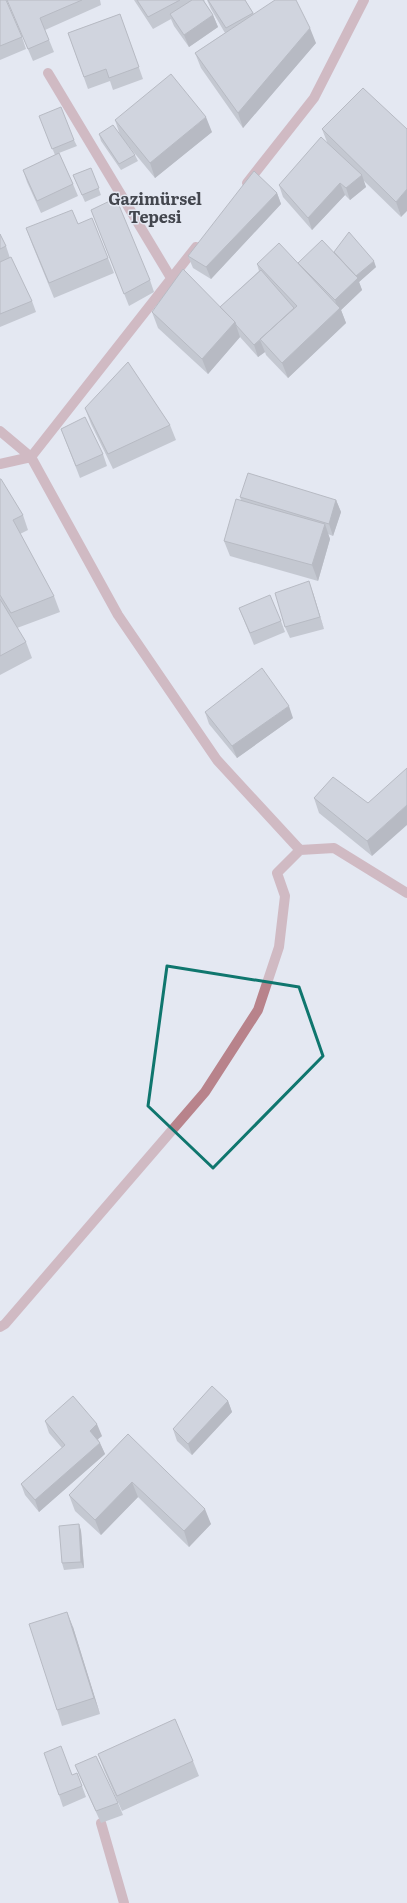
<svg xmlns="http://www.w3.org/2000/svg" width="407" height="1903" viewBox="0 0 407 1903" font-family="Literata,serif">
<rect width="100%" height="100%" fill="#e4e8f2"/>
<g fill="none" stroke-linecap="round" stroke-linejoin="round">
<path stroke="#b8838b" stroke-width="10" d="M 48,73 L 171,278
M 247,183 L 314,98 L 364,0
M 0,431 L 31,457 L 118,615 L 217,760 L 300,850 L 334,848 L 407,893
M 0,464 L 31,457 L 196,247
M 0,1327 L 5,1324 L 205,1092 L 258,1010 L 279,947 L 285,896 L 277,873 L 300,850
M 101,1823 L 124,1903"/>
</g>
<path fill="#9ea2a9" d="M 0,0 L 100,0 L 101,5 L 45,30 L 54,52 L 33,61 L 7,0 L 6,1 L 22,37 L 26,49 L 0,60 Z
M 134,0 L 205,0 L 204,1 L 213,15 L 218,27 L 189,47 L 174,26 L 171,19 L 153,29 Z
M 207,0 L 245,0 L 254,14 L 316,43 L 243,128 L 201,68 L 195,53 L 225,33 L 211,9 Z
M 120,14 L 143,79 L 113,90 L 110,81 L 88,89 L 68,33 Z
M 363,88 L 401,217 L 363,180 L 366,187 L 350,200 L 345,195 L 312,230 L 283,197 L 279,185 L 327,142 L 322,129 Z
M 115,120 L 212,132 L 155,178 L 122,138 L 135,155 L 138,161 L 121,170 L 101,141 L 99,134 L 120,135 Z
M 42,123 L 74,140 L 77,146 L 59,153 L 73,184 L 78,196 L 41,213 L 27,182 L 23,170 L 55,155 Z
M 91,168 L 101,195 L 85,202 L 73,175 Z
M 277,193 L 281,204 L 211,279 L 193,268 L 188,256 Z
M 91,210 L 150,280 L 154,292 L 129,306 Z
M 78,224 L 108,258 L 114,273 L 54,298 L 32,244 L 26,228 Z
M 0,234 L 6,246 L 10,258 L 32,301 L 36,312 L 0,327 Z
M 334,252 L 376,267 L 359,282 L 362,290 L 341,310 L 346,323 L 288,378 L 266,355 L 265,352 L 258,357 L 240,337 L 208,374 L 158,328 L 152,312 L 220,307 L 259,271 L 257,264 L 298,263 Z
M 85,408 L 170,425 L 176,440 L 113,469 L 91,424 Z
M 61,429 L 103,454 L 107,466 L 80,478 Z
M 0,479 L 23,515 L 28,530 L 20,534 L 54,596 L 60,612 L 17,628 L 26,642 L 32,658 L 0,675 Z
M 240,497 L 336,500 L 341,512 L 333,536 L 328,534 L 330,539 L 318,581 L 230,556 L 224,541 L 241,500 Z
M 313,593 L 324,629 L 290,638 L 285,627 Z
M 239,608 L 281,621 L 285,632 L 254,645 Z
M 205,712 L 293,718 L 237,758 L 209,724 Z
M 314,798 L 368,803 L 372,856 L 319,813 Z
M 228,1401 L 232,1412 L 192,1455 L 177,1441 L 173,1429 Z
M 45,1421 L 102,1436 L 98,1439 L 105,1454 L 39,1512 L 25,1495 L 21,1484 L 62,1448 L 49,1433 Z
M 128,1434 L 211,1524 L 189,1547 L 138,1497 L 101,1535 L 75,1511 L 69,1495 Z
M 79,1524 L 81,1531 L 84,1568 L 64,1570 L 62,1563 Z
M 73,1627 L 100,1714 L 62,1726 L 57,1710 Z
M 98,1754 L 193,1761 L 199,1776 L 122,1811 L 104,1770 Z
M 75,1765 L 118,1803 L 123,1815 L 101,1823 L 80,1777 Z
M 72,1775 L 82,1786 L 86,1797 L 63,1807 L 59,1795 Z"/>
<path fill="#81848a" d="M 213,15 L 218,27 L 189,47 L 184,35 Z
M 310,28 L 316,43 L 243,128 L 238,113 Z
M 206,117 L 212,132 L 155,178 L 150,163 Z
M 362,175 L 366,187 L 350,200 L 346,188 Z
M 340,183 L 345,195 L 312,230 L 308,218 Z
M 407,189 L 407,211 L 401,217 L 396,202 Z
M 277,193 L 281,204 L 211,279 L 206,267 Z
M 374,261 L 376,267 L 359,282 L 362,290 L 341,310 L 346,323 L 288,378 L 282,363 L 338,310 L 335,300 L 356,276 Z
M 235,322 L 240,337 L 208,374 L 202,359 Z
M 260,340 L 265,352 L 258,357 L 254,345 Z
M 336,500 L 341,512 L 333,536 L 329,524 Z
M 325,524 L 330,539 L 318,581 L 312,565 Z
M 309,581 L 313,593 L 324,629 L 320,617 Z
M 289,706 L 293,718 L 237,758 L 232,746 Z
M 407,805 L 407,825 L 372,856 L 367,841 Z
M 228,1401 L 232,1412 L 192,1455 L 188,1444 Z
M 97,1424 L 102,1436 L 94,1442 L 90,1431 Z
M 100,1443 L 105,1454 L 39,1512 L 35,1500 Z
M 132,1482 L 138,1497 L 101,1535 L 95,1520 Z
M 205,1509 L 211,1524 L 189,1547 L 184,1531 Z
M 79,1524 L 81,1531 L 84,1568 L 81,1562 Z
M 67,1612 L 73,1627 L 100,1714 L 94,1698 Z"/>
<path fill="#b8bcc5" stroke="#81848a" d="M 0,0 L 6,0 L 22,37 L 0,46 Z
M 7,0 L 82,0 L 40,18 L 49,40 L 28,49 Z
M 137,0 L 180,0 L 148,17 Z
M 192,0 L 203,0 L 213,15 L 184,35 L 170,14 Z
M 208,0 L 245,0 L 253,13 L 226,28 Z
M 275,0 L 296,0 L 310,28 L 238,113 L 195,53 Z
M 120,14 L 139,67 L 109,78 L 106,69 L 84,77 L 68,33 Z
M 171,74 L 206,117 L 150,163 L 115,120 Z
M 363,88 L 407,129 L 407,189 L 396,202 L 322,129 Z
M 61,107 L 74,140 L 52,149 L 39,116 Z
M 113,125 L 135,155 L 119,164 L 99,134 Z
M 321,137 L 362,175 L 346,188 L 340,183 L 308,218 L 279,185 Z
M 59,153 L 73,184 L 37,201 L 23,170 Z
M 91,168 L 99,188 L 82,195 L 73,175 Z
M 254,171 L 277,193 L 206,267 L 188,256 Z
M 116,198 L 150,280 L 124,294 L 91,210 Z
M 72,210 L 78,224 L 92,218 L 108,258 L 49,283 L 26,228 Z
M 349,232 L 374,261 L 356,276 L 334,252 Z
M 0,234 L 6,246 L 0,249 Z
M 322,240 L 358,278 L 335,300 L 298,263 Z
M 279,243 L 340,308 L 282,363 L 260,339 L 297,306 L 257,264 Z
M 11,257 L 32,301 L 0,314 L 0,262 Z
M 183,269 L 235,322 L 202,359 L 152,312 Z
M 261,270 L 294,308 L 254,345 L 236,325 L 235,322 L 220,307 Z
M 128,362 L 170,425 L 108,454 L 85,408 Z
M 85,417 L 103,454 L 76,466 L 61,429 Z
M 248,473 L 336,500 L 329,524 L 240,497 Z
M 0,479 L 1,479 L 23,515 L 13,520 L 54,596 L 11,613 L 0,595 Z
M 236,499 L 325,524 L 312,565 L 224,541 Z
M 309,581 L 320,617 L 285,627 L 275,593 Z
M 270,595 L 281,621 L 250,633 L 239,608 Z
M 0,599 L 26,642 L 0,656 Z
M 262,668 L 289,706 L 232,746 L 205,712 Z
M 407,768 L 407,805 L 367,841 L 314,798 L 333,777 L 368,803 Z
M 212,1386 L 228,1401 L 188,1444 L 173,1429 Z
M 73,1396 L 97,1424 L 90,1431 L 100,1443 L 35,1500 L 21,1484 L 65,1445 L 45,1421 Z
M 128,1434 L 205,1509 L 184,1531 L 132,1482 L 95,1520 L 69,1495 Z
M 79,1524 L 81,1562 L 62,1563 L 59,1526 Z
M 67,1612 L 94,1698 L 57,1710 L 29,1624 Z
M 175,1719 L 193,1761 L 117,1796 L 98,1754 Z
M 61,1746 L 72,1775 L 77,1773 L 82,1786 L 59,1795 L 44,1753 Z
M 96,1756 L 118,1803 L 96,1811 L 75,1765 Z"/>
<path d="M0 0H407V1903H0ZM 167,966 L 299,987 L 323,1056 L 213,1168 L 148,1106 Z" fill="#e4e8f2" fill-opacity=".55" fill-rule="evenodd"/>
<path fill="none" stroke="#0f766e" stroke-width="3" stroke-linejoin="round" d="M 167,966 L 299,987 L 323,1056 L 213,1168 L 148,1106 Z"/>
<g text-anchor="middle" stroke-width="3" stroke-linejoin="round" paint-order="stroke">
<g font-size="16" font-weight="bold" fill="#43464e" stroke="#e4e8f2">
<text x="155" y="205">Gazimürsel<tspan x="155" dy="18">Tepesi</tspan></text>
</g>
</g>
</svg>
